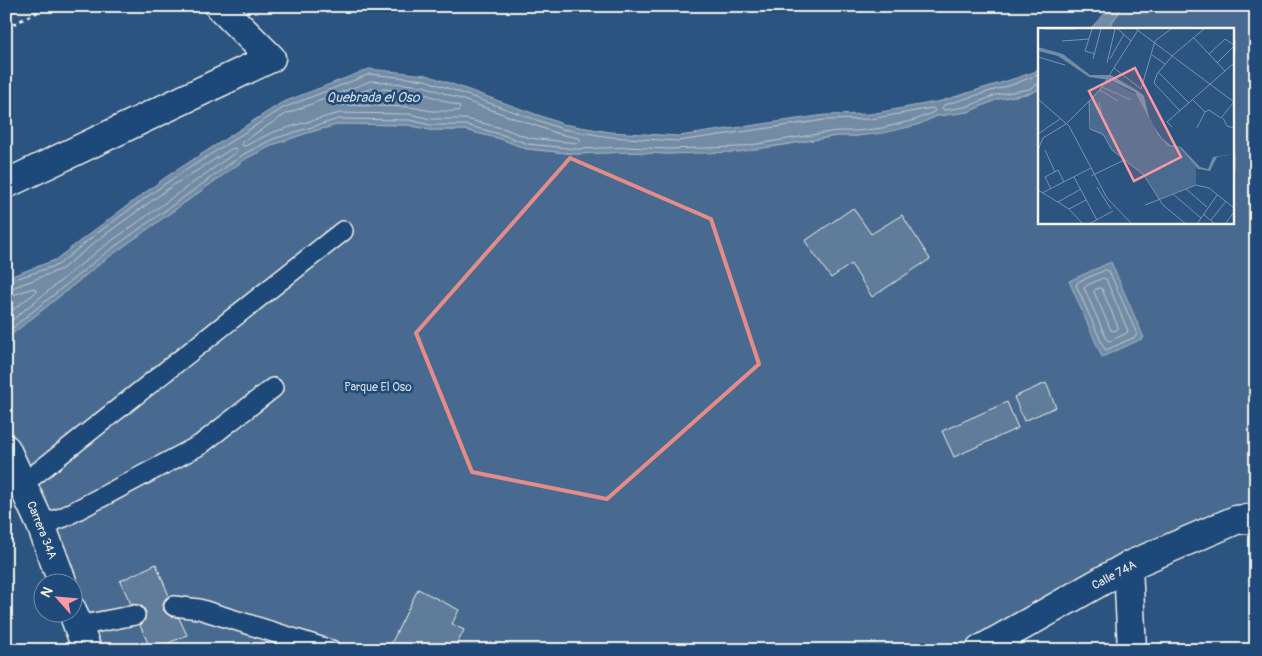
<svg xmlns="http://www.w3.org/2000/svg" width="1262" height="656" viewBox="0 0 1262 656" font-family="Pangolin,sans-serif">
<rect width="100%" height="100%" fill="#2c5481"/>
<filter id="ink" filterUnits="userSpaceOnUse"><feTurbulence type="fractalNoise" baseFrequency=".02" numOctaves="2"/><feDisplacementMap in="SourceGraphic" scale="10" xChannelSelector="R" yChannelSelector="G"/><feConvolveMatrix kernelMatrix="1 2 1 2 8 2 1 2 1" color-interpolation-filters="sRGB"/></filter>
<g filter="url(#ink)">
<path fill="#496b90" stroke="#9eaebc" d="M 1124,6 L 1256,6 L 1256,518 L 980,650 L 87,650 L 73,610 L 72,584 L 6,449 L 6,339 L 106,259 L 247,158 L 275,144 L 307,133 L 340,124 L 408,125 L 430,130 L 465,130 L 501,139 L 527,149 L 577,154 L 628,152 L 668,154 L 772,147 L 837,136 L 857,136 L 917,125 L 937,116 L 968,112 L 998,99 L 1031,93 L 1039,89 L 1040,222 L 1233,222 L 1233,29 L 1107,29 Z"/>
<path fill="#738ca6" stroke="#a7b4c0" d="M 1112,6 L 1124,6 L 1107,29 L 1090,29 Z
M 1039,68 L 1039,89 L 1031,93 L 998,99 L 968,112 L 937,116 L 917,125 L 883,133 L 857,136 L 837,136 L 739,152 L 668,154 L 628,152 L 577,154 L 527,149 L 501,139 L 465,130 L 430,130 L 408,125 L 340,124 L 307,133 L 275,144 L 247,158 L 106,259 L 6,339 L 6,278 L 55,260 L 93,231 L 166,177 L 281,103 L 369,69 L 427,75 L 563,124 L 610,132 L 679,136 L 825,115 L 870,114 L 941,101 L 1010,80 L 1034,72 Z
M 1111,262 L 1144,338 L 1102,357 L 1069,281 Z"/>
<g fill="none" stroke-linecap="round" stroke-linejoin="round">
<path stroke="#c0c9ce" stroke-width="1" d="M 1040,74 L 1011,85 L 944,105 L 942,108 L 944,110 L 966,107 L 996,95 L 1029,89 L 1036,85 L 1040,84
M 371,81 L 424,86 L 559,134 L 579,138 L 581,141 L 577,143 L 529,138 L 505,129 L 466,119 L 431,119 L 409,114 L 340,113 L 303,123 L 271,133 L 245,146 L 242,145 L 242,142 L 286,114 Z
M 373,88 L 422,93 L 459,106 L 460,109 L 458,111 L 432,111 L 410,107 L 341,105 L 339,104 L 340,100 Z
M 1106,270 L 1109,271 L 1137,334 L 1135,337 L 1106,350 L 1104,348 L 1076,285 L 1078,282 Z
M 1103,278 L 1106,279 L 1128,331 L 1127,333 L 1110,341 L 1107,340 L 1084,288 L 1086,286 Z
M 6,282 L 58,265 L 96,234 L 169,181 L 283,108 L 370,74 L 425,80 L 562,129 L 610,137 L 678,141 L 825,120 L 871,119 L 932,108 L 935,110 L 934,112 L 915,120 L 882,128 L 857,131 L 836,131 L 739,147 L 668,149 L 628,147 L 577,149 L 528,144 L 503,135 L 466,125 L 431,125 L 409,120 L 339,119 L 305,129 L 273,139 L 244,154 L 103,255 L 6,333
M 6,288 L 12,288 L 62,269 L 99,239 L 172,186 L 233,148 L 236,149 L 236,152 L 99,250 L 6,325
M 1100,288 L 1102,289 L 1118,327 L 1118,329 L 1114,331 L 1111,330 L 1094,292 L 1095,290 Z
M 6,296 L 13,295 L 33,288 L 36,290 L 35,293 L 6,315"/>
</g>
<path fill="#5e7b9a" stroke="#f4f1e8" d="M 853,208 L 871,234 L 902,215 L 930,259 L 872,297 L 851,264 L 831,278 L 805,241 Z
M 1046,383 L 1056,407 L 1024,421 L 1014,397 Z
M 1007,402 L 1018,428 L 954,457 L 942,431 Z
M 156,564 L 169,596 L 165,599 L 163,604 L 164,611 L 168,615 L 179,618 L 187,635 L 153,650 L 151,650 L 140,625 L 143,623 L 145,619 L 146,612 L 143,607 L 139,605 L 131,604 L 120,581 Z
M 418,589 L 459,610 L 452,624 L 464,630 L 454,650 L 388,650 Z"/>
<g fill="none" stroke-linecap="round" stroke-linejoin="round">
<g stroke="#f4f1e8" stroke-width="22">
<path id="lane" d="M 23,484 L 343,231
M 41,525 L 64,517 L 200,445 L 273,388
M 174,606 L 199,609 L 331,650
M 78,626 L 135,615"/>
</g>
<g stroke="#f4f1e8" stroke-width="31">
<path id="street" d="M 6,184 L 271,58 L 219,6
M 1128,566 L 1132,650
M 980,650 L 1128,566 L 1236,520 L 1256,518"/>
</g>
<g stroke="#f4f1e8" stroke-width="31">
<path id="secondary" d="M 6,449 L 41,525 L 63,584
M 72,610 L 87,650"/>
</g>
<path stroke="#f4f1e8" stroke-width="3" stroke-dasharray="4 4" stroke-linecap="butt" d="M 6,28 L 49,6"/>
<use href="#lane" stroke="#1f4a7a" stroke-width="19"/>
<use href="#street" stroke="#1f4a7a" stroke-width="28"/>
<use href="#secondary" stroke="#1f4a7a" stroke-width="28"/>
</g>
</g>
<path fill="none" stroke="#e58c88" stroke-width="4" stroke-linejoin="round" d="M 570,158 L 711,219 L 759,364 L 607,499 L 472,472 L 416,333 Z"/>
<g text-anchor="middle" stroke-width="5" stroke-linejoin="round" paint-order="stroke">
<g font-size="12" fill="#dadddb" stroke="#1f4a7a">
<text x="378" y="391">Parque El Oso</text>
</g>
<g font-size="12" fill="#f4f1e8" stroke="#1f4a7a">
<text transform="translate(42 530) rotate(68)" y="4">Carrera 34A</text>
<text transform="translate(1114 575) rotate(-28)" y="4">Calle 74A</text>
</g>
<g font-size="14" font-style="italic" fill="#dadddb" stroke="#1f4a7a">
<text x="373" y="102">Quebrada el Oso</text>
</g>
</g>
<g transform="translate(1038 28)">
<rect width="196" height="196" fill="#2c5481"/>
<path d="M 69,51 L 101,68 L 120,107 L 130,118 L 142,120 L 158,139 L 158,157 L 121,171 L 108,150 L 74,122 L 66,108 L 53,102 L 51,73 Z" fill="#496b90"/>
<path d="M 0,19 L 25,26 L 52,47 L 73,47 L 100,63 L 106,68 L 112,93 L 124,110 L 132,117 L 143,119 L 162,139 L 170,141 L 175,129 L 196,126 L 179,129 L 172,143 L 160,141 L 142,120 L 130,118 L 120,107 L 97,64 L 72,52 L 51,49 L 20,28 L 0,23 Z" fill="#738ca6"/>
<path fill="none" stroke="#7c93aa" stroke-width="1" d="M 7,1 L 38,1M 54,1 L 47,23 L 57,26M 80,1 L 93,13M 98,1 L 196,74M 155,9 L 187,43M 24,13 L 51,11M 171,26 L 187,11 L 196,17M 114,27 L 127,36M 0,29 L 27,37M 55,31 L 63,1M 72,31 L 86,6M 69,35 L 77,1M 179,35 L 196,18M 76,40 L 103,61 L 117,13 L 133,1M 120,44 L 151,75M 64,59 L 93,72M 62,62 L 80,73M 0,71 L 31,98 L 69,170 L 94,196M 155,72 L 167,84 L 171,82 L 183,90 L 196,74M 51,73 L 52,101 L 65,106 L 74,122 L 105,146 L 125,177 L 148,196M 61,74 L 64,89M 142,83 L 116,55 L 119,46 L 135,27 L 166,1M 185,90 L 189,98 L 196,100M 134,99 L 129,94 L 196,35M 159,100 L 167,84M 0,106 L 22,91M 0,122 L 5,110 L 28,96 L 62,62 L 100,2M 7,122 L 17,144M 53,148 L 86,132M 36,149 L 59,192M 59,159 L 73,181M 13,161 L 7,149 L 20,142 L 26,154M 148,161 L 169,179M 0,162 L 31,181 L 45,196M 4,165 L 53,140M 135,166 L 163,190M 20,174 L 43,161M 107,177 L 158,157 L 171,160 L 196,180M 31,181 L 48,172M 165,186 L 177,196M 173,192 L 188,173M 51,196 L 75,183M 159,196 L 179,167M 187,196 L 196,184"/>
<path fill="#ff9aa2" fill-opacity="0.15" stroke="#ff9aa2" stroke-width="2.5" d="M 97,40 L 143,129 L 96,153 L 51,63 Z"/>
<rect width="196" height="196" fill="none" stroke="#f4f1e8" stroke-width="2.5"/>
</g>
<rect width="1262" height="656" fill="none" stroke="#1f4a7a" stroke-width="25"/>
<rect x="12" y="12" width="1237" height="631" fill="none" stroke="#f4f1e8" stroke-width="2" filter="url(#ink)"/>
<g transform="translate(58 598) rotate(297)"><circle r="24" fill="#1f4a7a" stroke="#748da6"/>
<path d="M0-4L9 19L0 12L-9 19Z" fill="#ff9aa2"/>
<text y="-8" font-size="14" font-weight="bold" text-anchor="middle" fill="#f4f1e8">N</text>
</g>
</svg>
